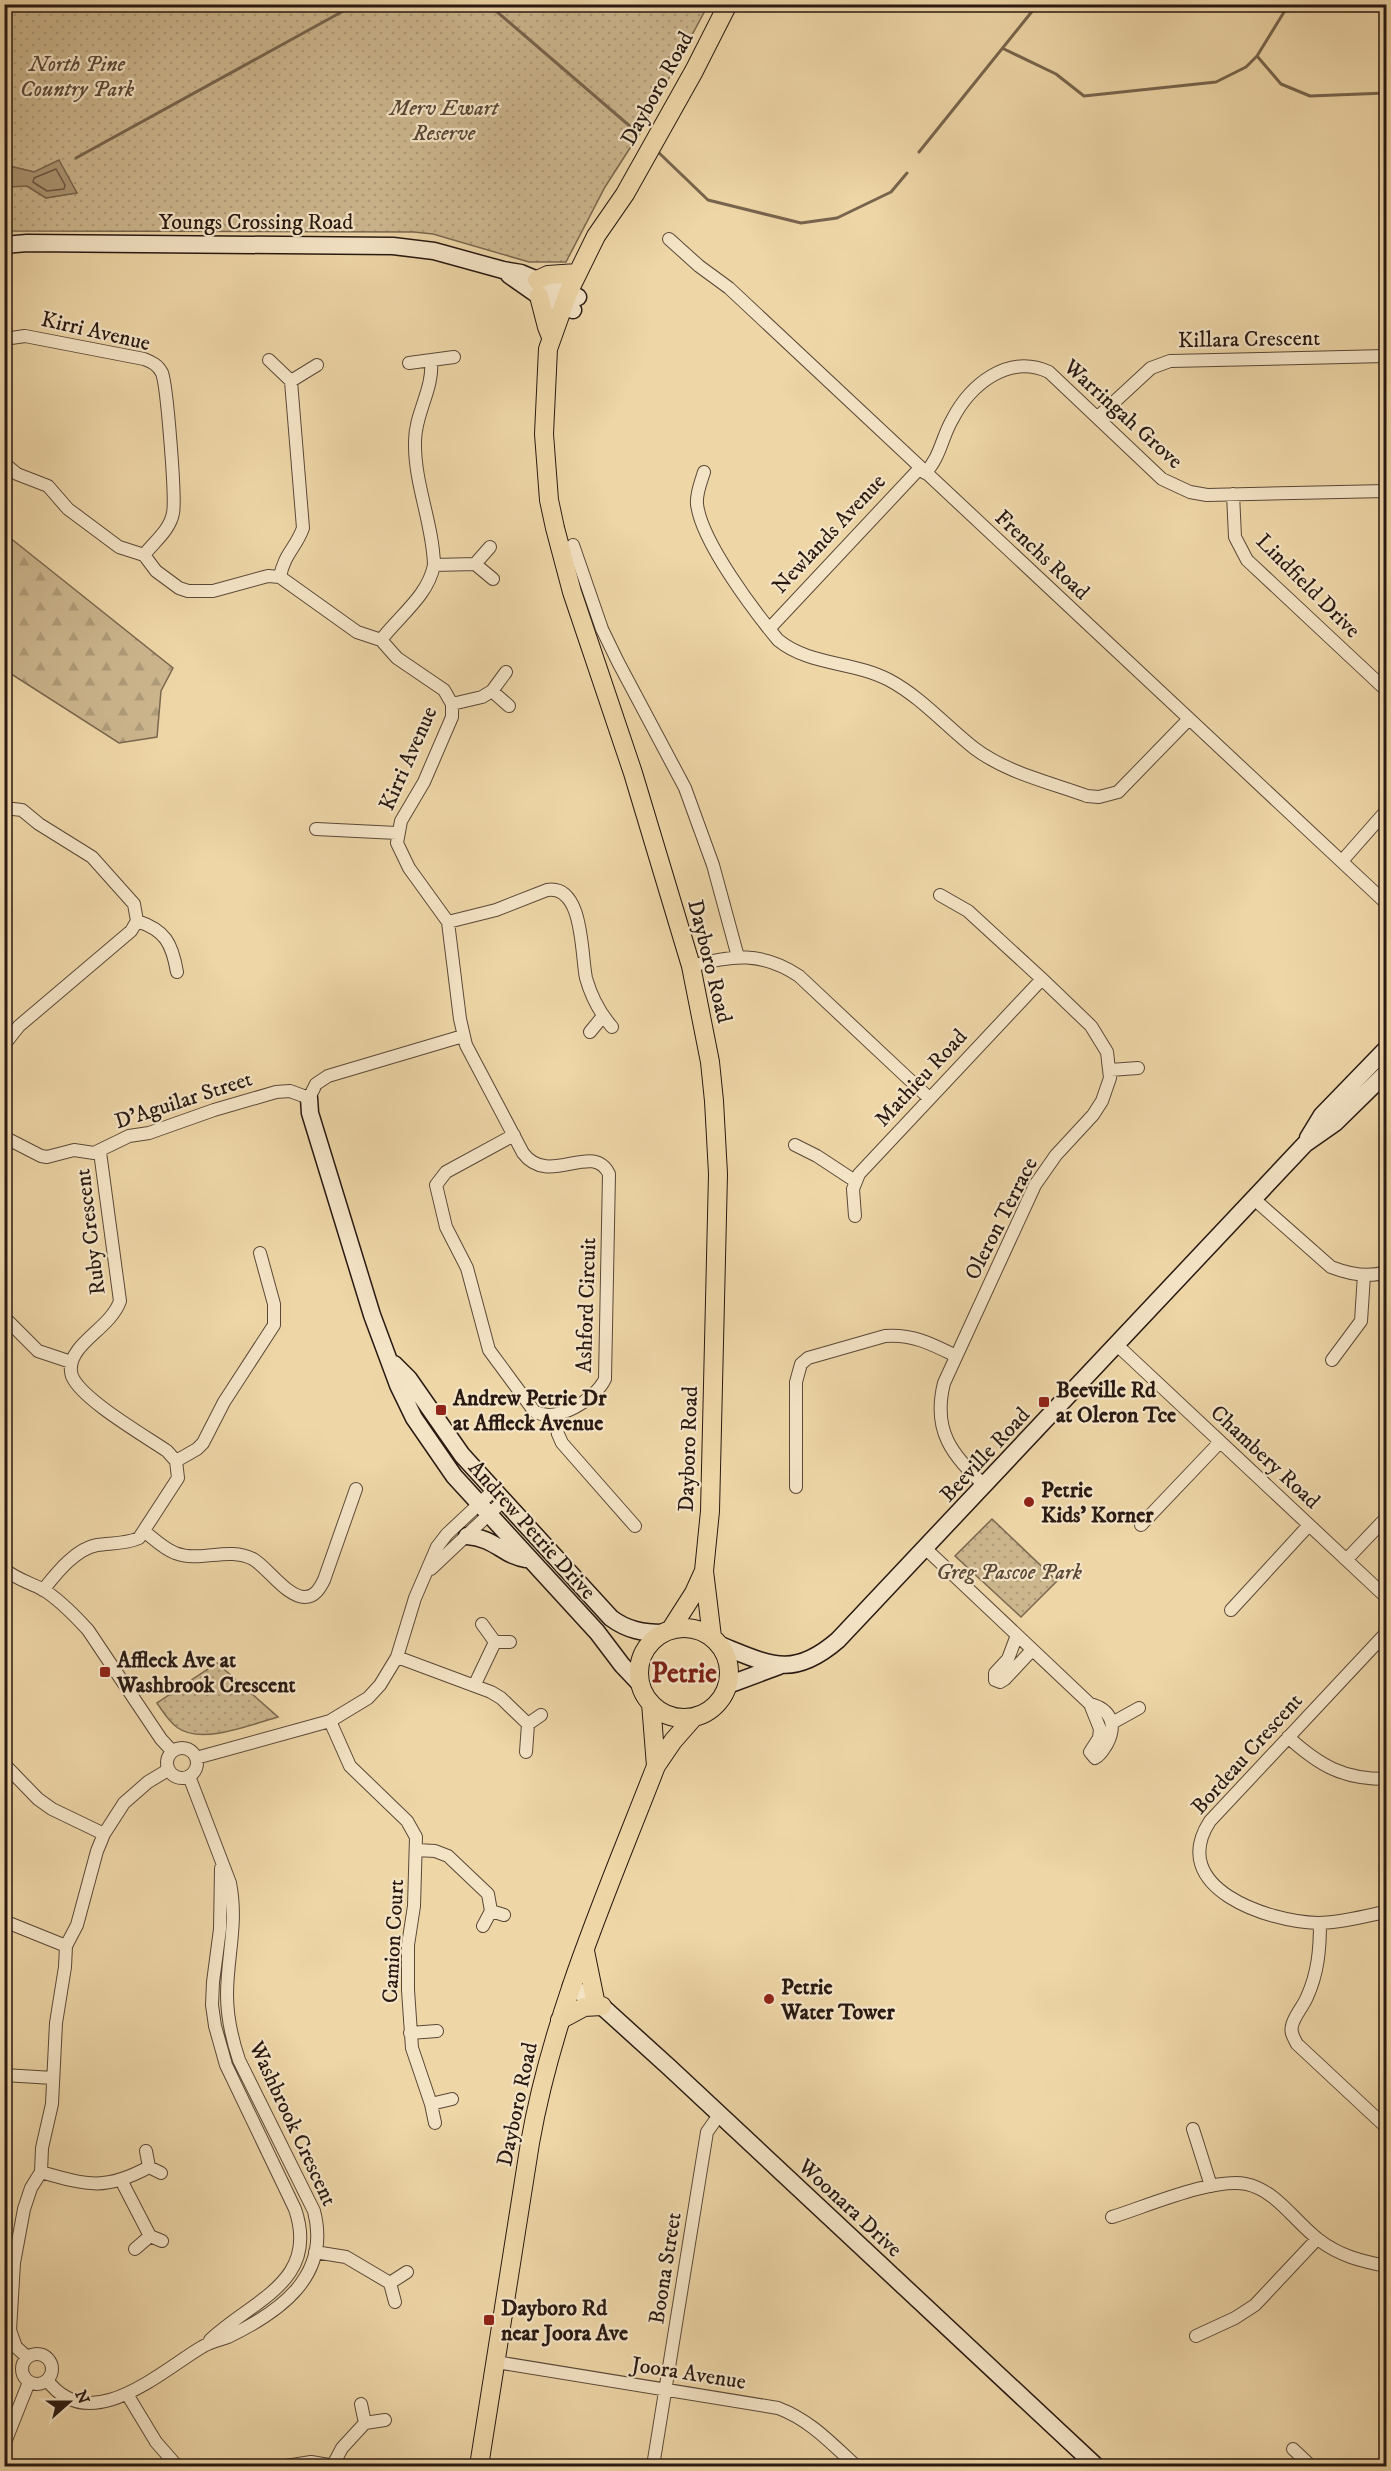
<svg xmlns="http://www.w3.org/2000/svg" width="1391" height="2471" viewBox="0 0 1391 2471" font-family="'IM FELL DW Pica',serif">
<defs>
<pattern id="forest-firs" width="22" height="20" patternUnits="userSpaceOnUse" patternTransform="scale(1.5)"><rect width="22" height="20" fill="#ccb68e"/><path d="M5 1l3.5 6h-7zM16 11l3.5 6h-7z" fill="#af9c79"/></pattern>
<pattern id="park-dots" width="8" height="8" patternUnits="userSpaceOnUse" patternTransform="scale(1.5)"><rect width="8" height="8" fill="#ccb68e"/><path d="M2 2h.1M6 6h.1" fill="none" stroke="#af9c79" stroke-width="1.8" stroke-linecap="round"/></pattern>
</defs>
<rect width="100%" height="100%" fill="#eed6a7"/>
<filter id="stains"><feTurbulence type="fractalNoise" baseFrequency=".00333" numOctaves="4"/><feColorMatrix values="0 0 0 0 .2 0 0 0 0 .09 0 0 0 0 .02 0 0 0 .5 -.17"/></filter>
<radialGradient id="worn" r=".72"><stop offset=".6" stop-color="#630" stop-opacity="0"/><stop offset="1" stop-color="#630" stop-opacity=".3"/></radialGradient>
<path fill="url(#forest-firs)" stroke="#7a6850" stroke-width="1.5" d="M 4,533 L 173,668 L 161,691 L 157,737 L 119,743 L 5,670 Z"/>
<path fill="url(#park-dots)" stroke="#7a6850" stroke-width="1.5" d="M 5,5 L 708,5 L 639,134 L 605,187 L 566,262 L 529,262 L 433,234 L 414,232 L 5,231 L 4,187 L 27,186 L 46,198 L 76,193 L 34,172 L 5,165 Z
M 992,1519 L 1057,1581 L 1021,1617 L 955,1556 Z
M 217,1663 L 278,1717 C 253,1724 202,1745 178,1728 C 169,1722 163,1712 157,1703 Z"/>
<path fill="#ab9674" stroke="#77644d" stroke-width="1.5" d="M 59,160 L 77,193 L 46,198 L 27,186 L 5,187 L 5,165 L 34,172 Z"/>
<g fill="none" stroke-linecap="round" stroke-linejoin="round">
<path stroke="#6a5843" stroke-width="1.5" d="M 56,169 L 65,185 L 64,189 L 47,191 L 33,182 L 34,178 Z"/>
<path stroke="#77644d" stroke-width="3" d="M 488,4 L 639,134
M 1004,49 L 1056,74 L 1084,96 L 1216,82 L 1246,67 L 1257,56 L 1289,4
M 1257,56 L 1281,84 L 1310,96 L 1386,93
M 656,150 L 708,200 L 801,223 L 837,218 L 891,192 L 907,173
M 919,152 L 1038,4
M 76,158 L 356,4"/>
<g stroke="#5a4837" stroke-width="14">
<path id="street" d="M 669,239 L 699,266 L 729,288 L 1386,903
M 4,339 L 25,336 L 144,359 C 152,362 158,365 162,373 C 167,386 176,498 173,513 C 170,530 154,542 144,555
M 269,360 L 291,381 L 317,365
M 409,363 L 454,357
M 1098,417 L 1151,368 L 1170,361 L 1386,356
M 4,463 L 17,474 L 48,486 L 68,509 L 119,547 L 144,555 L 156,571 L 179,588 L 188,591 L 213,591 L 268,576 L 280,577 L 357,632 L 381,640 L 397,658 L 444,690 L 452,704 L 452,717 L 424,782 L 401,821 L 397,843 L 409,868 L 448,922 L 460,1019 L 466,1045 L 523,1153 C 549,1188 593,1140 609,1174 L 605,1379 C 595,1400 556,1424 534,1411 L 489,1350 L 467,1268 L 446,1227 L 436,1185 L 446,1172 L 514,1135
M 704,472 C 701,482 696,493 697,504 C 701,541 754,611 778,640 C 810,666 853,661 889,680 C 921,697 946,726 974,748 C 1007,773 1049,782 1087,796 L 1099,797 L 1118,792 L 1189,719
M 925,473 C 940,458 942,437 952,420 C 970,385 1008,353 1049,372 L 1162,479 L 1190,492 L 1207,495 L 1386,491
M 1233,494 L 1235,537 L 1247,560 L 1386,690
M 573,545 L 602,629 L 618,662 L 685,788 L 713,865 L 738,957
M 490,547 L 475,564 L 493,579
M 434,565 L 475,564
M 280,577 C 284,554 296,548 303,528 L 291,381
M 769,629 L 920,468
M 381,640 C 399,616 428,596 434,565 C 433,523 414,484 415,441 C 415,413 434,389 431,360
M 506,672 L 492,691 L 509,706
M 452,704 L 482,697 L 492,691
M 4,808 L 22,810 L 39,824 L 92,857 L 134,904 L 137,921 L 131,931 L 19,1026 L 4,1045
M 316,829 L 397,833
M 1342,861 L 1386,811
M 940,895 L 968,911 L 1042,979 L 1091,1026 L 1107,1052 L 1110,1078 L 1102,1101 L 1093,1115 L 1056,1155 L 1035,1185 L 944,1383 C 932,1431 952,1455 985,1486
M 137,921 C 165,930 172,943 177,972
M 448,922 L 496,910 L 547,890 C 584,884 581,955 586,978 C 591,996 600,1013 612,1027
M 691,966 C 732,955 762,951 799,976 L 929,1098
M 590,1032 L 603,1016
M 1110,1070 L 1138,1068
M 4,1137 L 41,1156 L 47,1157 L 74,1150 L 94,1153 L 129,1136 L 149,1133 L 214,1110 L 276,1092 L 290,1091 L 309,1098 L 316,1084 L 328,1076 L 463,1036
M 795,1145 L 817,1156 L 855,1181
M 1254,1199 L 1331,1267 C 1349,1274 1368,1278 1386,1272
M 855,1216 L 853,1189 L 859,1174 L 1042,979
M 4,1317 L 38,1351 L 71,1362
M 1117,1345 L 1386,1597
M 1332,1360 L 1361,1321 L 1364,1275
M 555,1416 L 558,1434 L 562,1443 L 635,1526
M 176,1461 L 197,1449 L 203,1443 L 224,1402 L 274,1325 L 274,1304 L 260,1253
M 796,1487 L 796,1382 L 801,1364 L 808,1358 L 885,1336 C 913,1334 932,1344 956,1356
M 1141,1525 L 1220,1442
M 145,1532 C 154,1539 164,1549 175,1553 C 200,1563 228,1546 253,1559 C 268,1568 287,1597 305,1597 C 315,1597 320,1588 324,1580 L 356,1489
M 926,1549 L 1090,1704 C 1111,1709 1117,1725 1107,1744 C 1103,1750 1101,1755 1095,1758 L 1090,1752 L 1099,1738 L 1100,1729 L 1090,1704
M 1347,1559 L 1386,1518
M 4,1569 C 16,1579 28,1582 42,1589 C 56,1597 77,1618 88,1630 L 161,1739 L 172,1751
M 431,1569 L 503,1501
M 43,1590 C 56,1574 75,1549 97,1545 C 111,1543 126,1544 139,1538 L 178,1478 L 176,1461 L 167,1451 C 145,1436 81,1399 72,1376 C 69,1367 72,1358 78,1350 C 90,1334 113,1321 120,1301 L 100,1152
M 1231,1610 L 1309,1525
M 482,1624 L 495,1642 L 510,1642
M 1386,1633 L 1210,1821 C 1166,1888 1269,1922 1318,1923 C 1341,1923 1364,1916 1386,1912
M 1017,1635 L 1008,1659 L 995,1673 L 995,1680 L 1000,1682 L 1005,1679 L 1032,1650
M 397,1657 L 491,1692 L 501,1698 L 528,1724
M 475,1684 L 495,1642
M 330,1721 L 350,1766 L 407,1821 L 416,1837 L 414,1906 L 408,1945 L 408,1990 L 412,2048 L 431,2104
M 1112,1723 L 1139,1708
M 1288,1737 C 1320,1766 1343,1779 1386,1779
M167 1763a15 15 0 1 1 30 0a15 15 0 1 1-30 0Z
M 526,1752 L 528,1724 L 541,1715
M 196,1758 L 330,1721 L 368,1698 L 380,1685 L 397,1657 L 415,1598 L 437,1547 L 447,1534 L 494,1490
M 4,1764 L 38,1799 L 52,1809 L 104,1834
M 417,1850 L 435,1851 L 448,1856 L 488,1894 L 491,1911
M 4,1921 L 66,1946
M 1320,1923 C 1320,1949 1318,1973 1307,1997 C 1303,2007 1294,2016 1292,2026 C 1290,2033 1294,2038 1297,2044 L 1386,2127
M 483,1926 L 491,1911 L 504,1915
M 410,2033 L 437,2031
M 4,2075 L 53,2078
M 435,2123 L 431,2104 L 452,2099
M 1193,2129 L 1211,2186
M 146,2151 L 149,2167 L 161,2173
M 41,2172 C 87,2185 105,2191 149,2167
M 121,2180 L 150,2236
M 1112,2217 C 1145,2207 1214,2177 1246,2184 C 1276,2190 1295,2222 1319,2240 C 1340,2256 1361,2261 1386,2266
M 135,2249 L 150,2236 L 162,2241
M 315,2252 L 346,2257 L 390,2283
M 395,2302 L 390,2283 L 407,2272
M 1196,2336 L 1235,2318 L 1255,2305 L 1317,2239
M 210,2340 C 252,2300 320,2282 295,2209 L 226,2065 L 215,2026 L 212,2005 L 213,1982 L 220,1929 L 221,1868
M22 2369a15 15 0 1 1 30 0a15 15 0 1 1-30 0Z
M 27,2357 L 16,2347 L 10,2330 L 14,2263 L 24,2209 L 31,2188 L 41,2172 L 42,2148 L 52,2104 L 56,2023 L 65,1967 L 66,1946 L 77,1925 L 97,1851 L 104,1834 L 124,1803 L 148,1782 L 168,1770
M 496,2362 L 778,2408 C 810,2420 831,2443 856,2466
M 47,2380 C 90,2438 161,2371 202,2347 C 210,2342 220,2340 228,2337 C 280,2312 331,2276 314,2211 L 239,2060 C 232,2039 227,2018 227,1995 C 227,1956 238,1924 230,1883 L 189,1776
M 127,2394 L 156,2442 L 177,2466
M 361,2404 L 365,2423 L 385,2420
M 4,2445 L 29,2382
M 1293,2449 L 1311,2466
M 333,2465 L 342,2448 L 365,2423
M 286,2466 L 311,2462 L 335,2466
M 653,2466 L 707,2132 L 719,2115"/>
</g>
<g stroke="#281912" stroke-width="19">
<path id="secondary" d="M 4,245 L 27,243 L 393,246 L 434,251 L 503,270 L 521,273 L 578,297
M 509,275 L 539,296 L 573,310
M 309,1098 L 310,1113 L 372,1315 L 398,1385 L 414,1418 L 454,1476 L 597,1632 L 622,1665 L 641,1685
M 1308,1138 L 1322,1115 L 1386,1049
M 394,1364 L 409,1379 L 462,1455 L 611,1618 C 627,1630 643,1633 663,1633
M 467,1536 C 495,1538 504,1556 526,1559
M 720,1645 C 770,1665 793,1679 838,1640 L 1305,1144 L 1335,1123 L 1386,1073
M 728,1685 L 779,1666
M 571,1986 L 606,2010 L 670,2068 L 1096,2466"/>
</g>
<g stroke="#281912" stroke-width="20">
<path id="primary" d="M 537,280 L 548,275 L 577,273
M 539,296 L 547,327 L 551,337
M639 1673a45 45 0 1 1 90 0a45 45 0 1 1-90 0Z
M 671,1629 L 694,1593 L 704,1571
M 712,1637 L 704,1571 L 710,1511 L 718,1174 L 714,1101 L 710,1062 L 691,966 L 633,773 L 572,592 L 555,528 L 549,500 L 544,434 L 548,349 L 568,293 L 596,236 L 625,194 L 694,71 L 728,4
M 651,1703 L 656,1766
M 585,1951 L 595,2000
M 560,2020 L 584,2007 L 602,2006
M 479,2466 L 530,2143 C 553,2012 608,1890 656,1766 L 673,1741 L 694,1717"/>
</g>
<use href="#street" stroke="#f4e4c6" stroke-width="12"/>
<use href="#secondary" stroke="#f4e4c6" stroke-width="16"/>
<use href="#primary" stroke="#eed6a7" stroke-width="18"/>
</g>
<g fill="#8f2418" stroke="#f4e4c6" stroke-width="2">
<rect x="1038" y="1396" width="12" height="12" rx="3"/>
<rect x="435" y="1404" width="12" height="12" rx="3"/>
<circle cx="1029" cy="1502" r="6"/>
<rect x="99" y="1666" width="12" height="12" rx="3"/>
<circle cx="769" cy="1999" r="6"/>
<rect x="483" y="2314" width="12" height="12" rx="3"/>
</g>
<g text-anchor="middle" stroke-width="4.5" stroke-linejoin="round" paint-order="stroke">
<g font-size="22" font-style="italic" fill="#594837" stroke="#f4e4c6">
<text x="77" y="71">North Pine<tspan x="77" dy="25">Country Park</tspan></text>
<text x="444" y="115">Merv Ewart<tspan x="444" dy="25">Reserve</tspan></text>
<text x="1009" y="1579">Greg Pascoe Park</text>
</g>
<g font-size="22" fill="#281912" stroke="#f4e4c6">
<text transform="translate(656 88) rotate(-61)" y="8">Dayboro Road</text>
<text x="256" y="229">Youngs Crossing Road</text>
<text transform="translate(96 330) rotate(13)" y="8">Kirri Avenue</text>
<text transform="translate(1249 338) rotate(-1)" y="8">Killara Crescent</text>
<text transform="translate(1124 413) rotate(42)" y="8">Warringah Grove</text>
<text transform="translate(828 533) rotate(-47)" y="8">Newlands Avenue</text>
<text transform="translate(1043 554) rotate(43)" y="8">Frenchs Road</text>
<text transform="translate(1309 585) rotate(45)" y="8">Lindfield Drive</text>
<text transform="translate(407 758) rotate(-66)" y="8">Kirri Avenue</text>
<text transform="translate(711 961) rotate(76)" y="8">Dayboro Road</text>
<text transform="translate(920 1077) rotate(-47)" y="8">Mathieu Road</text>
<text transform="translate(183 1099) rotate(-18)" y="8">D'Aguilar Street</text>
<text transform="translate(1000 1218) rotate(-63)" y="8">Oleron Terrace</text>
<text transform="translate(89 1232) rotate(-97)" y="8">Ruby Crescent</text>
<text transform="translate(585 1305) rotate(-88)" y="8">Ashford Circuit</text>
<text transform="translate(687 1449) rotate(-88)" y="8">Dayboro Road</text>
<text transform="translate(984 1454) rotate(-47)" y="8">Beeville Road</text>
<text transform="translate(1266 1456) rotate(43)" y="8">Chambery Road</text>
<text transform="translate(533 1529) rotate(48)" y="8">Andrew Petrie Drive</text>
<text transform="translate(1246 1753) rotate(-48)" y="8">Bordeau Crescent</text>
<text transform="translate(392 1941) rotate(-87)" y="8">Camion Court</text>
<text transform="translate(516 2104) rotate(-78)" y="8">Dayboro Road</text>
<text transform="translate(294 2123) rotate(65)" y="8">Washbrook Crescent</text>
<text transform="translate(851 2207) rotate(43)" y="8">Woonara Drive</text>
<text transform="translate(664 2268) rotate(-81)" y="8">Boona Street</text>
<text transform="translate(689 2372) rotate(9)" y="8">Joora Avenue</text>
</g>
<g font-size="22" font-weight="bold" fill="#281912" stroke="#f4e4c6" text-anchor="start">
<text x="1056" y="1397">Beeville Rd<tspan x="1056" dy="25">at Oleron Tce</tspan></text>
<text x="453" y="1405">Andrew Petrie Dr<tspan x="453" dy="25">at Affleck Avenue</tspan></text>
<text x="1041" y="1497">Petrie<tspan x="1041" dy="25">Kids' Korner</tspan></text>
<text x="117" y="1667">Affleck Ave at<tspan x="117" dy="25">Washbrook Crescent</tspan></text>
<text x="781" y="1994">Petrie<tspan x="781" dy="25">Water Tower</tspan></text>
<text x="501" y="2315">Dayboro Rd<tspan x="501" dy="25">near Joora Ave</tspan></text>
</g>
<g font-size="28" font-weight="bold" fill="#7a1f14" stroke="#f4e4c6">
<text x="684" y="1682">Petrie</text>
</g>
</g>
<rect width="1391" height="2471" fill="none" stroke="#eed6a7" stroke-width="24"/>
<rect x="6" y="6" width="1379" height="2459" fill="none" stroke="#281912" stroke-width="3"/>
<rect x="12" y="12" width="1367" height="2447" fill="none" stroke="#281912" stroke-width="1.5"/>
<g transform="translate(69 2402) rotate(69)" stroke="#f4e4c6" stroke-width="4.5" paint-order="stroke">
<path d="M0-4.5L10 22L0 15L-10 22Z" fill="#281912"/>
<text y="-9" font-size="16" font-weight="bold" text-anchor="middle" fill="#281912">N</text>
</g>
<rect width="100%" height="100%" filter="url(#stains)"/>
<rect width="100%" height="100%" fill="url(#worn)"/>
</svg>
